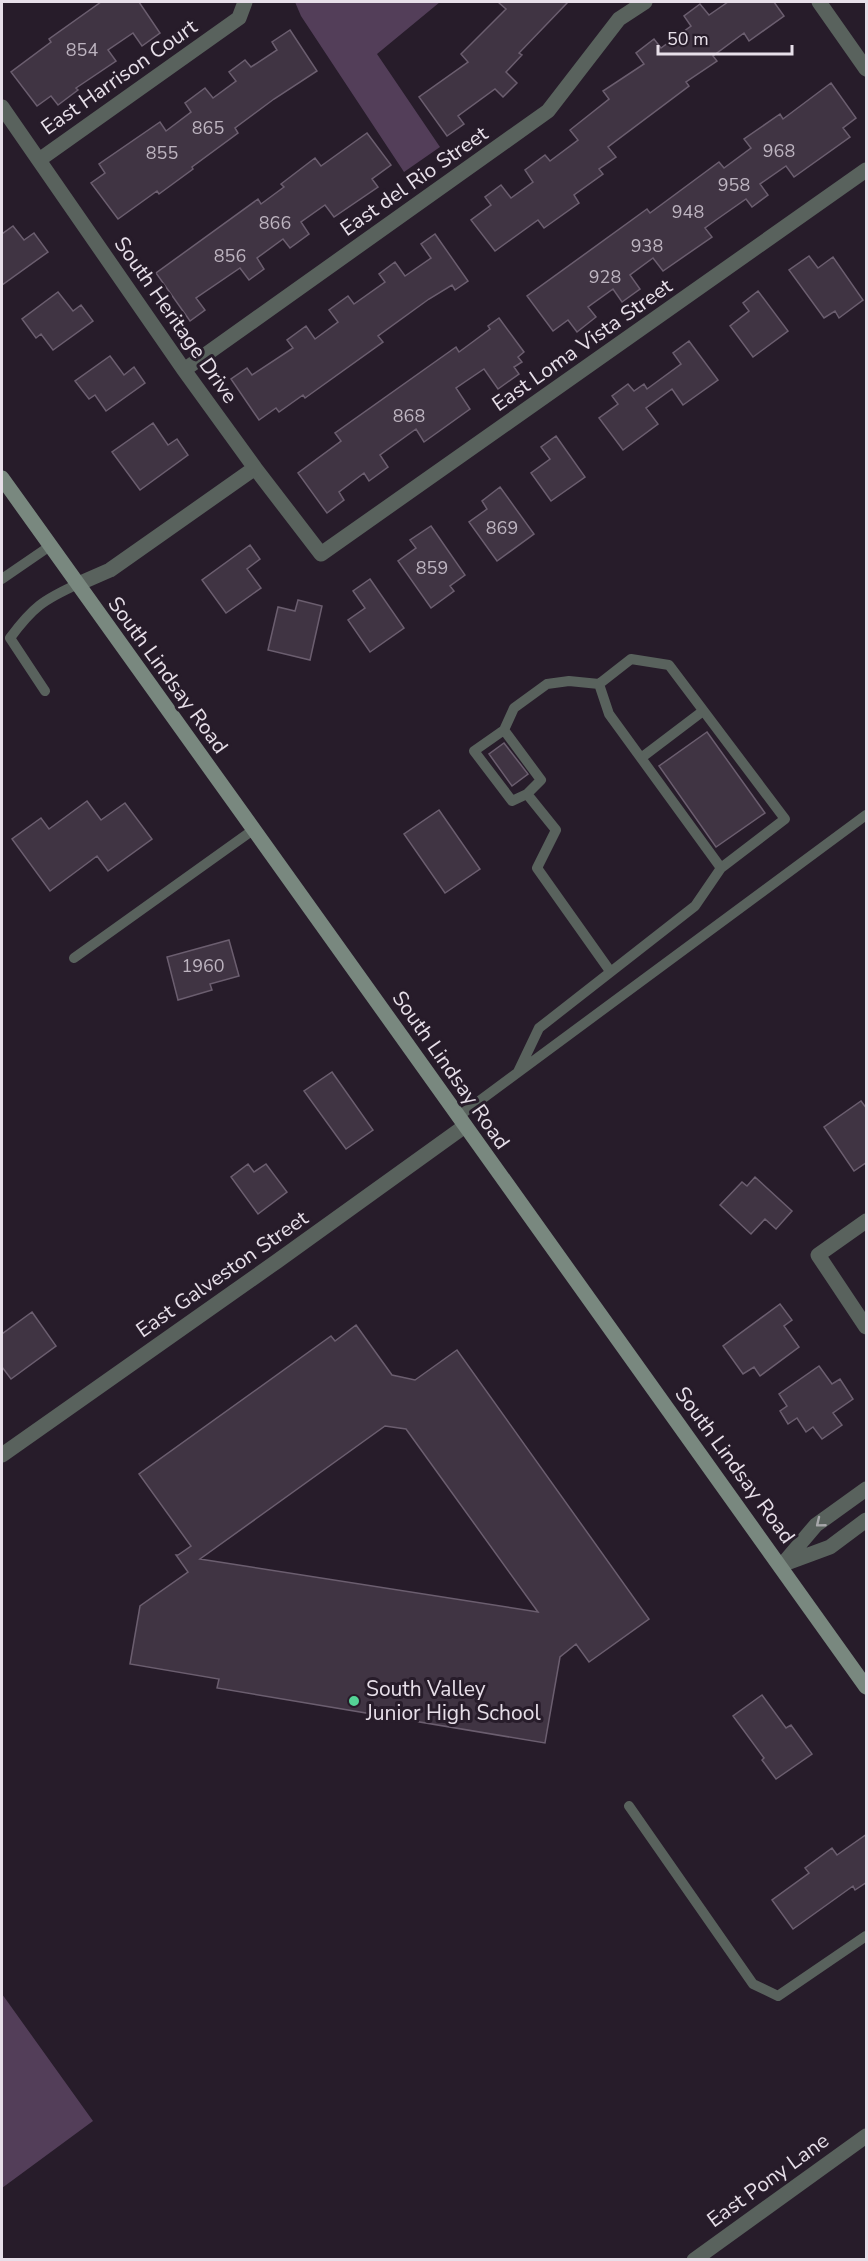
<svg xmlns="http://www.w3.org/2000/svg" width="868" height="2261" viewBox="0 0 868 2261" font-family="'Nunito Sans',sans-serif">
<rect width="100%" height="100%" fill="#271c2a"/>
<path fill="#533e59" d="M 295,2 L 440,2 L 377,54 L 440,147 L 404,172 L 301,16 Z
M 2,1994 L 93,2121 L 2,2188 Z"/>
<path fill="#403443" stroke="#6b5e6f" stroke-width="1.5" fill-rule="evenodd" d="M 101,2 L 139,2 L 160,33 L 142,46 L 133,33 L 108,50 L 116,61 L 76,88 L 78,90 L 58,105 L 51,96 L 37,106 L 11,72 L 51,42 L 49,39 Z
M 498,2 L 568,2 L 519,53 L 522,55 L 506,72 L 517,83 L 503,97 L 495,89 L 458,116 L 464,124 L 447,136 L 419,97 L 468,62 L 461,54 L 506,9 Z
M 728,2 L 774,2 L 784,16 L 749,41 L 744,33 L 713,56 L 717,61 L 686,82 L 689,86 L 608,147 L 616,157 L 599,169 L 603,174 L 574,195 L 579,203 L 544,228 L 538,220 L 495,251 L 471,220 L 491,205 L 485,197 L 501,185 L 511,198 L 533,182 L 525,170 L 545,155 L 550,161 L 578,140 L 570,130 L 609,99 L 603,91 L 644,64 L 636,53 L 654,39 L 661,48 L 691,26 L 684,16 L 700,4 L 709,15 Z
M 290,30 L 317,71 L 274,99 L 235,128 L 238,133 L 192,167 L 193,169 L 159,194 L 157,191 L 118,219 L 91,183 L 105,173 L 99,164 L 160,122 L 166,131 L 191,112 L 185,103 L 205,88 L 213,98 L 236,81 L 229,72 L 245,60 L 251,67 L 277,50 L 272,42 Z
M 831,83 L 856,118 L 843,128 L 850,137 L 794,177 L 786,166 L 760,184 L 768,195 L 752,207 L 746,199 L 716,220 L 705,228 L 712,237 L 663,271 L 653,258 L 630,275 L 640,289 L 622,302 L 613,289 L 588,307 L 596,317 L 577,332 L 568,320 L 553,331 L 527,296 L 647,209 L 650,213 L 719,162 L 724,168 L 751,148 L 744,139 L 780,114 L 783,119 Z
M 367,133 L 391,165 L 372,179 L 378,187 L 334,217 L 325,205 L 301,222 L 309,234 L 290,248 L 283,239 L 257,258 L 264,269 L 249,280 L 240,268 L 196,298 L 205,310 L 190,321 L 156,273 L 258,199 L 261,204 L 284,187 L 281,184 L 315,158 L 321,166 Z
M 13,226 L 24,240 L 34,233 L 48,252 L 2,285 L 2,234 Z
M 435,234 L 468,281 L 455,290 L 452,285 L 429,299 L 378,336 L 383,342 L 305,398 L 303,395 L 279,412 L 276,408 L 259,420 L 231,379 L 247,368 L 252,375 L 293,348 L 287,340 L 306,326 L 315,339 L 338,322 L 329,310 L 348,296 L 354,304 L 385,282 L 379,274 L 395,262 L 405,276 L 431,258 L 421,244 Z
M 809,256 L 818,268 L 833,257 L 863,300 L 839,318 L 835,311 L 824,318 L 789,270 Z
M 758,291 L 788,331 L 753,357 L 730,326 L 749,311 L 743,303 Z
M 58,292 L 73,311 L 81,305 L 93,321 L 53,350 L 41,334 L 36,338 L 22,319 Z
M 499,318 L 524,352 L 518,357 L 522,362 L 514,367 L 519,374 L 498,389 L 484,369 L 456,388 L 470,409 L 424,442 L 416,429 L 380,455 L 388,467 L 369,481 L 364,473 L 339,492 L 344,500 L 327,513 L 298,473 L 341,441 L 335,433 L 456,347 L 459,352 L 490,329 L 488,326 Z
M 689,341 L 718,380 L 683,405 L 672,389 L 646,408 L 658,424 L 623,450 L 599,418 L 618,404 L 612,396 L 628,384 L 634,391 L 644,384 L 647,389 L 681,364 L 673,353 Z
M 110,356 L 124,375 L 134,367 L 145,383 L 106,411 L 95,395 L 89,399 L 75,381 Z
M 153,423 L 168,445 L 177,439 L 188,455 L 140,490 L 112,452 Z
M 556,436 L 585,477 L 551,501 L 531,473 L 550,459 L 541,447 Z
M 500,487 L 534,534 L 497,561 L 469,522 L 487,509 L 482,501 Z
M 431,526 L 465,575 L 450,586 L 454,591 L 431,608 L 398,561 L 416,548 L 410,540 Z
M 250,545 L 260,559 L 247,569 L 261,588 L 226,613 L 202,580 Z
M 370,579 L 404,628 L 370,652 L 348,620 L 365,608 L 353,591 Z
M 298,600 L 322,606 L 310,660 L 268,650 L 278,607 L 295,611 Z
M 707,732 L 765,813 L 716,847 L 659,766 Z
M 504,743 L 528,774 L 512,786 L 489,754 Z
M 87,801 L 101,820 L 125,803 L 152,839 L 108,871 L 97,856 L 50,891 L 12,839 L 41,818 L 49,829 Z
M 439,810 L 480,869 L 445,893 L 404,834 Z
M 229,940 L 239,976 L 210,984 L 212,990 L 178,1000 L 167,957 Z
M 332,1072 L 373,1130 L 346,1149 L 304,1091 Z
M 861,1101 L 867,1109 L 867,1162 L 854,1171 L 824,1127 Z
M 248,1164 L 254,1172 L 266,1164 L 287,1192 L 258,1214 L 231,1177 Z
M 755,1177 L 792,1211 L 776,1229 L 765,1219 L 751,1234 L 720,1205 L 742,1182 L 747,1186 Z
M 780,1304 L 792,1320 L 784,1326 L 799,1347 L 760,1376 L 754,1367 L 743,1374 L 723,1346 Z
M 32,1312 L 56,1346 L 11,1379 L 2,1367 L 2,1334 Z
M 356,1325 L 392,1375 L 415,1380 L 457,1350 L 649,1619 L 589,1662 L 576,1644 L 560,1657 L 545,1743 L 217,1688 L 219,1679 L 130,1664 L 140,1606 L 188,1572 L 176,1555 L 178,1555 L 191,1546 L 139,1474 L 331,1336 L 335,1341 ZM 385,1426 L 406,1429 L 538,1612 L 200,1559 Z
M 819,1366 L 832,1384 L 840,1379 L 853,1399 L 833,1413 L 842,1425 L 822,1439 L 813,1427 L 806,1432 L 797,1418 L 788,1424 L 780,1411 L 787,1406 L 779,1394 Z
M 762,1695 L 786,1728 L 791,1725 L 812,1754 L 776,1779 L 762,1760 L 764,1758 L 733,1716 Z
M 867,1834 L 867,1882 L 855,1890 L 853,1886 L 793,1929 L 772,1900 L 809,1873 L 805,1868 L 832,1848 L 837,1855 Z"/>
<g fill="none" stroke-linecap="round" stroke-linejoin="round">
<path stroke="#59625d" stroke-width="10" d="M 2,579 L 50,546
M 45,691 L 10,638 C 33,607 43,600 78,584
M 504,730 L 541,780 L 527,794 L 512,801 L 474,751 L 504,730 L 514,708 L 547,684 L 569,681 L 599,684
M 641,758 L 703,711
M 527,794 L 556,830 L 537,868 L 610,971
M 74,958 L 253,830
M 518,1072 L 539,1028 L 695,906 L 721,868 L 785,819 L 669,665 L 631,659 L 599,684 L 609,714 L 721,868
M 459,1116 L 866,815
M 629,1806 L 753,1984 L 778,1996 L 866,1936"/>
<path stroke="#59625d" stroke-width="15" d="M 819,2 L 866,69
M 2,107 L 184,370 L 255,468 L 321,554 L 866,170
M 39,160 L 239,18 L 245,2
M 184,370 L 548,111 L 619,19 L 645,2
M 78,584 L 110,570 L 255,468
M 866,1221 L 818,1255 L 866,1327
M 2,1455 L 276,1262 L 465,1126
M 784,1564 L 830,1547 L 866,1520
M 782,1565 L 816,1525 L 866,1489
M 694,2260 L 866,2136"/>
<path stroke="#79887f" stroke-width="15" d="M 2,478 C 290,881 580,1283 866,1687"/>
</g>
<defs><path id="oneway-chevron" d="M-2-3.5L2.5 0L-2 3.5" fill="none" stroke-width="1.6" stroke-linecap="round" stroke-linejoin="round" transform="scale(1.5)"/></defs>
<use stroke="#a7a7aa" href="#oneway-chevron" transform="translate(820 1523) rotate(141)"/>
<circle fill="#54d396" stroke="#271c2a" stroke-width="2" cx="354" cy="1701" r="6"/>
<g text-anchor="middle" stroke-width="6" stroke-linejoin="round" paint-order="stroke">
<g font-size="18" fill="#bdb4c0">
<text x="82" y="56">854</text>
<text x="208" y="134">865</text>
<text x="779" y="157">968</text>
<text x="162" y="159">855</text>
<text x="734" y="191">958</text>
<text x="688" y="218">948</text>
<text x="275" y="229">866</text>
<text x="647" y="252">938</text>
<text x="230" y="262">856</text>
<text x="605" y="283">928</text>
<text x="409" y="422">868</text>
<text x="502" y="534">869</text>
<text x="432" y="574">859</text>
<text x="203" y="972">1960</text>
</g>
<g font-size="21" fill="#e7dfe9" stroke="#271c2a">
<text transform="translate(119 77) rotate(-35)" y="7">East Harrison Court</text>
<text transform="translate(414 181) rotate(-35)" y="7">East del Rio Street</text>
<text transform="translate(176 320) rotate(55)" y="7">South Heritage Drive</text>
<text transform="translate(582 345) rotate(-35)" y="7">East Loma Vista Street</text>
<text transform="translate(168 675) rotate(54)" y="7">South Lindsay Road</text>
<text transform="translate(451 1070) rotate(55)" y="7">South Lindsay Road</text>
<text transform="translate(222 1274) rotate(-35)" y="7">East Galveston Street</text>
<text transform="translate(735 1465) rotate(54)" y="7">South Lindsay Road</text>
<text transform="translate(768 2180) rotate(-36)" y="7">East Pony Lane</text>
</g>
<g font-size="21" fill="#e7dfe9" stroke="#271c2a" text-anchor="start">
<text x="366" y="1696">South Valley<tspan x="366" dy="24">Junior High School</tspan></text>
</g>
</g>
<rect width="868" height="2261" fill="none" stroke="#e7dfe9" stroke-width="6"/>
<path d="M658 45v9h134v-9" fill="none" stroke="#e7dfe9" stroke-width="3"/>
<text x="667" y="45" font-size="18" fill="#e7dfe9" stroke="#271c2a" stroke-width="4.5" paint-order="stroke">50 m</text>
</svg>
